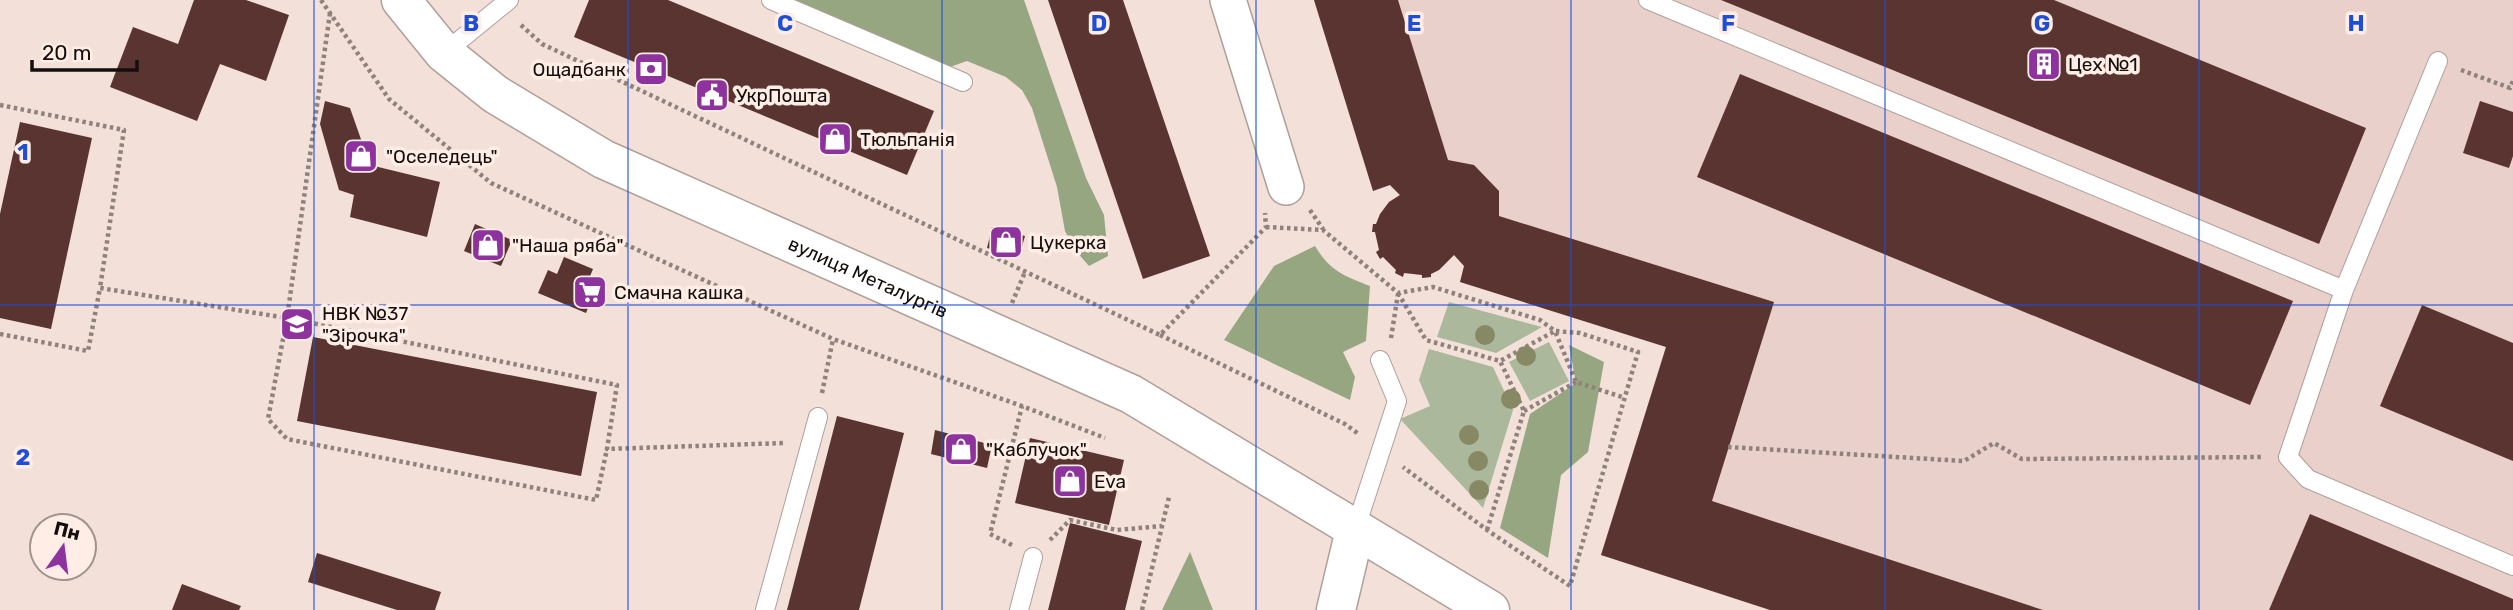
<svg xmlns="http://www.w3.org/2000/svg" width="2513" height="610" viewBox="0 0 2513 610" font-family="Rubik,sans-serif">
<rect width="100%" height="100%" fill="#f2e0d9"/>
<path fill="#ead0cb" d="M 1314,0 L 2513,0 L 2513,610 L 1770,610 L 1601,555 L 1666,347 L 1460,282 L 1464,266 L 1454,255 L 1439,270 L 1431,274 L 1431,277 L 1422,278 L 1421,275 L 1405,273 L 1403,277 L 1395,273 L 1396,269 L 1384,257 L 1380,259 L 1376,252 L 1379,249 L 1375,233 L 1372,232 L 1373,224 L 1376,224 L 1380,214 L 1389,202 L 1399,195 L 1390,185 L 1373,191 Z"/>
<path fill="#abb89b" d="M 1449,302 L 1542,327 L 1496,353 L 1437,337 Z
M 1549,342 L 1569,381 L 1530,401 L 1509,362 Z
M 1429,349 L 1493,367 L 1513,410 L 1483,508 L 1400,419 L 1430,406 L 1419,380 Z"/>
<path fill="#96a680" d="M 787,0 L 1024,0 L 1086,178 L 1104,215 L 1108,256 L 1089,266 L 1075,250 L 1065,231 L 1057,187 L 1032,108 L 1022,90 L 1006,77 L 967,61 L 947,68 L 885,58 L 792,19 Z
M 1315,246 C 1330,271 1344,276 1370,286 L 1366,341 L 1343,352 L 1355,377 L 1350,400 L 1224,340 L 1274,266 Z
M 1569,345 L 1604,362 L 1588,452 L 1561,475 L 1548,558 L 1500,528 L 1530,414 L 1576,383 Z
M 1190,552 L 1213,610 L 1162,610 Z"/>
<path fill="#5a3430" d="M 194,0 L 246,0 L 289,15 L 266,81 L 220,64 L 197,121 L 110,87 L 133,27 L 178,44 Z
M 589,0 L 668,0 L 934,111 L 907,175 L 574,37 Z
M 1048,0 L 1123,0 L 1210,256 L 1143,279 Z
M 1314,0 L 1398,0 L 1448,160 L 1474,165 L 1499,191 L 1499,216 L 1774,302 L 1712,501 L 2043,610 L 1770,610 L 1601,555 L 1666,347 L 1460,282 L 1464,266 L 1454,255 L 1439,270 L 1431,274 L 1431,277 L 1422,278 L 1422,275 L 1404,273 L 1403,277 L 1395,273 L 1396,270 L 1383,257 L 1380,259 L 1376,252 L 1379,250 L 1375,232 L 1372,232 L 1373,224 L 1376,224 L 1380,214 L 1389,202 L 1400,195 L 1390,185 L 1373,191 Z
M 1721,0 L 2054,0 L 2366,128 L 2319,244 Z
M 1740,74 L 2293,301 L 2250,405 L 1697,177 Z
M 325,101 L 350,108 L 370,165 L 440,182 L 427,237 L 350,217 L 354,195 L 339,190 L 320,124 Z
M 2480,101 L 2513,112 L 2513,156 L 2509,168 L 2463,153 Z
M 20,122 L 92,138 L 51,329 L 0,318 L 0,214 Z
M 475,224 L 512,240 L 501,266 L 464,251 Z
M 992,227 L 1025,236 L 1019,257 L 987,248 Z
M 564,257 L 593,269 L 586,286 L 595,290 L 586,313 L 538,293 L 548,270 L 557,274 Z
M 2422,305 L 2513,343 L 2513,461 L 2380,406 Z
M 313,337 L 597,392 L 581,476 L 297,421 Z
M 837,416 L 904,433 L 859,610 L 787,610 Z
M 935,430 L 992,445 L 987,468 L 931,454 Z
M 1030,438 L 1124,460 L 1109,525 L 1015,503 Z
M 2310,514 L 2513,599 L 2513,610 L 2269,610 Z
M 1070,523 L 1142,541 L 1125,610 L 1048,610 Z
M 317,553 L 441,592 L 435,610 L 397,610 L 308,582 Z
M 182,584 L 241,606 L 239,610 L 172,610 Z"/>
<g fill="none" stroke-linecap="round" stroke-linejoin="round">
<g stroke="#b09f99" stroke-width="20">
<path id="lane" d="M 771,0 L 963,82
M 1648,0 L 2344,290
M 444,53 L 509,0
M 2438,61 L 2344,290 L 2288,457 L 2308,479 L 2513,566
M 1355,530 L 1397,401 L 1380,360
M 765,610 L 818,417
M 1019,610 L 1033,557"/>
</g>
<g stroke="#b09f99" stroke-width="38">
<path id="street" d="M 1228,0 L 1286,187"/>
</g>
<g stroke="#b09f99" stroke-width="41">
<path id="secondary" d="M 1336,610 L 1355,530"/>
</g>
<g stroke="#b09f99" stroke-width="41">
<g id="primary">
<path id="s1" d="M 401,0 L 444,53 L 495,94 L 603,159 L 1131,394 L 1490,610"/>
</g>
</g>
<path stroke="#8f827d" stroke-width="4.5" stroke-dasharray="3.5 3.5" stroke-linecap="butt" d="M 321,0 L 389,99 L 491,183 L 833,339 L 1022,406 L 1105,438
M 330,13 L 287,318 L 617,385 L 607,449 L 784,443
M 521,25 L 542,44 L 1160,335 L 1266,227 L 1265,213
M 2461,70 L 2510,88 L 2513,81
M 0,105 L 124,130 L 100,288
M 1310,210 L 1323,229
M 1266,227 L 1323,230 L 1398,293 L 1433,287 L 1540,320 L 1555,331 L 1580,333 L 1638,352 L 1570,586 L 1487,530 L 1403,467
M 1398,293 L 1426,340 L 1500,361 L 1555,331 L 1576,382 L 1625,398
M 1012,303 L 1025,272
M 0,334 L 88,351 L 100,288 L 287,318 L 268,419 L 287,439 L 596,500 L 607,449
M 1160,335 L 1345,424 L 1360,435
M 1391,338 L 1398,294
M 822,393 L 833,339
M 1524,411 L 1576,382
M 1728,447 L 1964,461 L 1994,443 L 2022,459 L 2264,457
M 1487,530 L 1524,411 L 1500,361
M 1050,540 L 1070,520 L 1117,530 L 1162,526
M 1012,545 L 990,534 L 1022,406
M 1142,610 L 1169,497"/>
<use href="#lane" stroke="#fff" stroke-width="18"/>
<use href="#street" stroke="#fff" stroke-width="35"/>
<use href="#secondary" stroke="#fff" stroke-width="38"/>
<use href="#primary" stroke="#fff" stroke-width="38"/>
</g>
<g fill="#868964">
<circle cx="1485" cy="335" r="10"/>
<circle cx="1526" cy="356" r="10"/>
<circle cx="1511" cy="399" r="10"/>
<circle cx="1469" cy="435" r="10"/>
<circle cx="1478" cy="461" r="10"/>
<circle cx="1479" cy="490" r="10"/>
</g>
<path fill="none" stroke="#1d4ed8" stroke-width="2" stroke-opacity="0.55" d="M 314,0 L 314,610M 628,0 L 628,610M 942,0 L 942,610M 1256,0 L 1256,610M 1571,0 L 1571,610M 1885,0 L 1885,610M 2199,0 L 2199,610M 0,305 L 2513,305"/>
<defs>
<g id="building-square" transform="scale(1.75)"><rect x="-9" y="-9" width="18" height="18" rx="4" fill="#8e329d" stroke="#ffede6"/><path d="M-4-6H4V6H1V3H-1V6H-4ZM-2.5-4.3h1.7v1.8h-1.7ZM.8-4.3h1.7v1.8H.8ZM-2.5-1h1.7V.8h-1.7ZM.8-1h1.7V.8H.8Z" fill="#fff"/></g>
<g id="bank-square" transform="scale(1.75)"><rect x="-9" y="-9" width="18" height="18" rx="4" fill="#8e329d" stroke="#ffede6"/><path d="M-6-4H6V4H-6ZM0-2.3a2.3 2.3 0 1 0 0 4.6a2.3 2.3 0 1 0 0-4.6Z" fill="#fff"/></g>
<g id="civic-square" transform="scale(1.75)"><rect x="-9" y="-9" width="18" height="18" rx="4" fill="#8e329d" stroke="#ffede6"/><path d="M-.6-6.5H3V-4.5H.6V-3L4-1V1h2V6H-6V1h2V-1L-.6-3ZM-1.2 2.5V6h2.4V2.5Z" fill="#fff"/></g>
<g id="shop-square" transform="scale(1.75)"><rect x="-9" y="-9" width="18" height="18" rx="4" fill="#8e329d" stroke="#ffede6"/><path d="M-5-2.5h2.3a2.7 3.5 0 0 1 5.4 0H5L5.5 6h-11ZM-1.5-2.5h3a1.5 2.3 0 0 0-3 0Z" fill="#fff"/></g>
<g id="supermarket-square" transform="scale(1.75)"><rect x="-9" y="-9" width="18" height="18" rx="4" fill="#8e329d" stroke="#ffede6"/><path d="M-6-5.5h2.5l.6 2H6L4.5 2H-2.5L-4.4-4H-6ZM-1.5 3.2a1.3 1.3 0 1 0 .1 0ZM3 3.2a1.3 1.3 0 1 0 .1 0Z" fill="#fff"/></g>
<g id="school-square" transform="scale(1.75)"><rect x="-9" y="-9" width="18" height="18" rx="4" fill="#8e329d" stroke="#ffede6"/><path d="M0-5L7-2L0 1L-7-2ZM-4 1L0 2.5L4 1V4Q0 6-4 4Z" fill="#fff"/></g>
</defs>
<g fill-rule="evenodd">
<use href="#building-square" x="2044" y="64"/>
<use href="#bank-square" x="651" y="69"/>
<use href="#civic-square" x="712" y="95"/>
<use href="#shop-square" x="835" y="139"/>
<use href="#shop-square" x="361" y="156"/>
<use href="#shop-square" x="1006" y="242"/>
<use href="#shop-square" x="488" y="245"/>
<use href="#supermarket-square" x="590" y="292"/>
<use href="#school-square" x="297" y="324"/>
<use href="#shop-square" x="961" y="449"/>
<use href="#shop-square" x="1070" y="481"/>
</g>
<g text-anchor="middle" stroke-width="7" stroke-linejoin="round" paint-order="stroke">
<g font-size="19" fill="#140e0c" stroke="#ffede6" text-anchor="start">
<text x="2068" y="71">Цех №1</text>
<text x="626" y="76" text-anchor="end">Ощадбанк</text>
<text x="736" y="102">УкрПошта</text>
<text x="860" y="146">Тюльпанія</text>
<text x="386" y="163">"Оселедець"</text>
<text x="1030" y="249">Цукерка</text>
<text x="512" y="252">"Наша ряба"</text>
<text x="614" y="299">Смачна кашка</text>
<text x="322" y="320">НВК №37<tspan x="322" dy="22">"Зірочка"</tspan></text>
<text x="986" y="456">"Каблучок"</text>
<text x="1094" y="488">Eva</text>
</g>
<g font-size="19" fill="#140e0c" stroke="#ffede6">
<text dy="7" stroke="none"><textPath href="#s1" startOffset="550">вулиця Металургів</textPath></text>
</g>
</g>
<g font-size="23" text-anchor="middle" font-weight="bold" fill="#1d4ed8" stroke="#ffede6" stroke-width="7" stroke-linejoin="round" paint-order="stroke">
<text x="471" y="31">B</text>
<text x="785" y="31">C</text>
<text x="1099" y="31">D</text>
<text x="1414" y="31">E</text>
<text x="1728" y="31">F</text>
<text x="2042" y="31">G</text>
<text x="2356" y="31">H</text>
<text x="23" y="160">1</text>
<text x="23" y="465">2</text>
</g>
<g transform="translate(63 547) rotate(14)"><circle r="33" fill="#ffede6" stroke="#a1948f" stroke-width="2"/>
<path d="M0-5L12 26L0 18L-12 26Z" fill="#8e329d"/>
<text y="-10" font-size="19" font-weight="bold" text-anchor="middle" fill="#140e0c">Пн</text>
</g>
<path d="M32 60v10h105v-10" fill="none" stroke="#140e0c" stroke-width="3.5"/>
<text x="42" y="60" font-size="21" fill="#140e0c" stroke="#ffede6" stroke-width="5" paint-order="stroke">20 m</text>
</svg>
